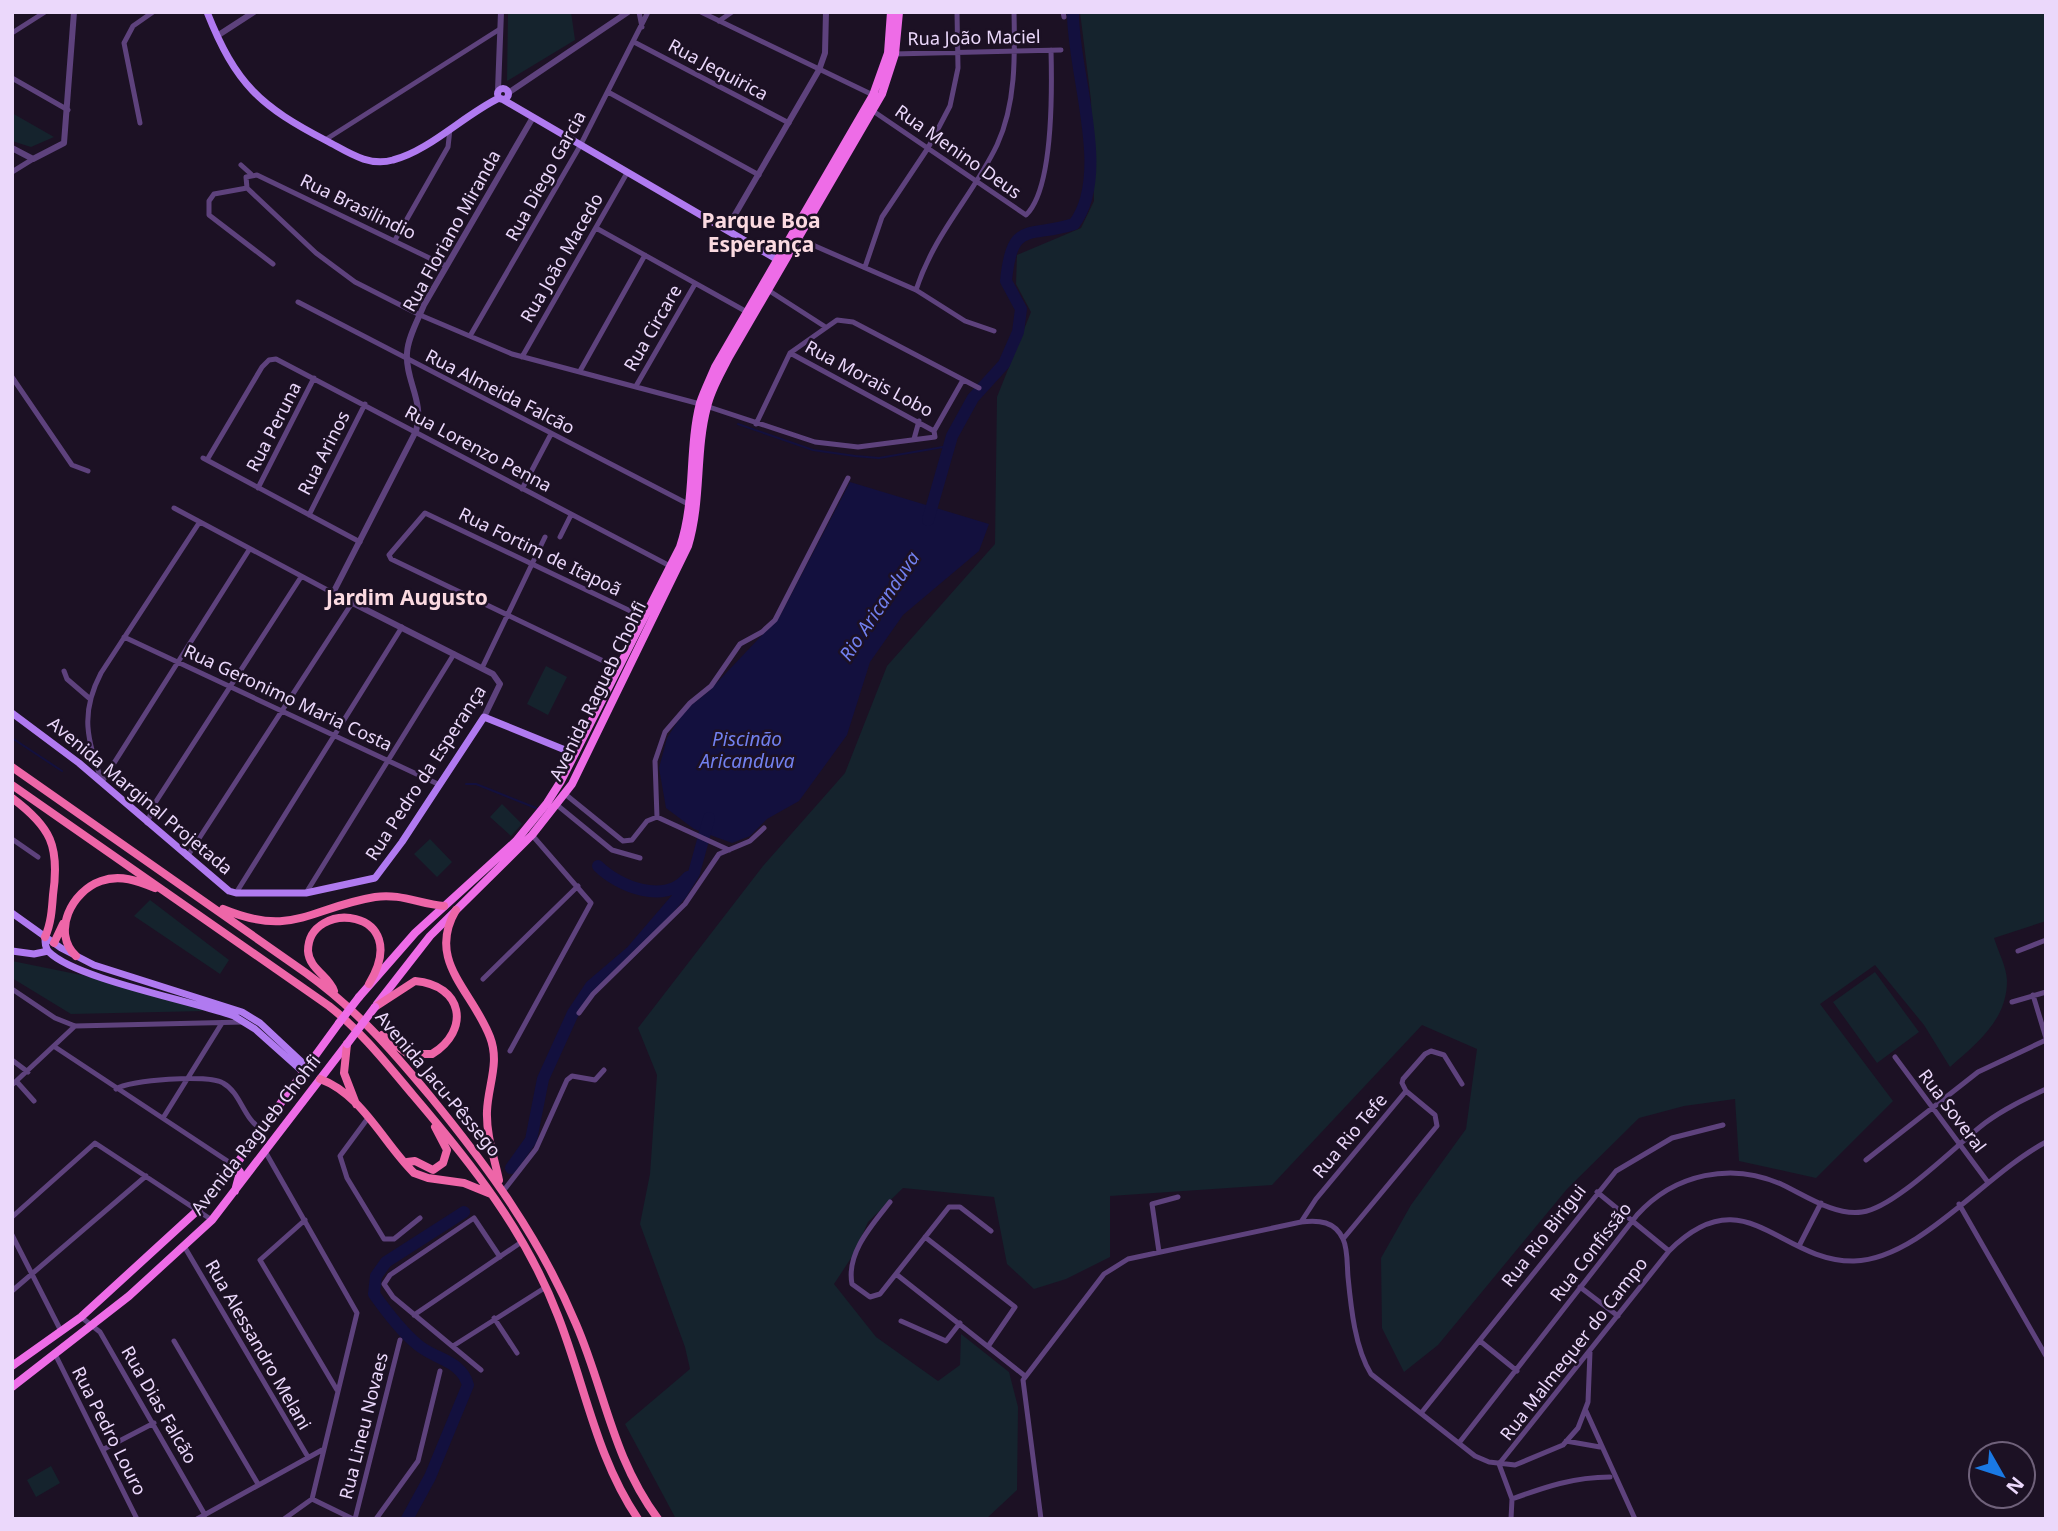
<svg xmlns="http://www.w3.org/2000/svg" width="2058" height="1531" viewBox="0 0 2058 1531" font-family="'Noto Sans',sans-serif">
<rect width="100%" height="100%" fill="#1c1124"/>
<path fill="#15232d" d="M 508,12 L 571,12 L 575,40 L 507,81 Z
M 1080,12 L 2046,12 L 2046,921 L 1994,938 C 1998,951 2007,968 2007,981 C 2007,1020 1977,1043 1950,1067 L 1924,1025 L 1875,965 L 1820,1004 L 1893,1101 L 1816,1178 L 1739,1161 L 1735,1099 L 1684,1106 L 1639,1118 L 1567,1189 L 1438,1345 L 1404,1372 L 1382,1328 L 1381,1258 L 1411,1205 L 1466,1129 L 1477,1049 L 1422,1025 L 1272,1185 L 1110,1196 L 1110,1257 L 1066,1279 L 1034,1289 L 1007,1264 L 994,1197 L 903,1188 L 868,1222 L 855,1252 L 834,1284 L 876,1337 L 938,1381 L 960,1365 L 961,1334 L 1009,1372 L 1018,1407 L 1017,1490 L 986,1519 L 676,1519 L 625,1424 L 690,1369 L 685,1347 L 640,1224 L 650,1174 L 657,1075 L 638,1028 L 763,866 L 845,773 L 887,666 L 995,544 L 997,397 L 1031,312 L 1016,284 L 1017,255 L 1081,228 L 1094,201 L 1091,100 Z
M 12,113 L 54,137 L 31,147 L 12,141 Z
M 546,666 L 567,677 L 548,715 L 527,704 Z
M 502,804 L 522,824 L 511,836 L 490,817 Z
M 430,839 L 452,862 L 437,877 L 414,854 Z
M 150,900 L 229,960 L 220,974 L 134,916 Z
M 12,961 L 96,978 L 204,1011 L 71,1014 L 12,978 Z
M 1875,972 L 1919,1032 L 1877,1063 L 1833,1002 Z
M 51,1466 L 60,1483 L 36,1497 L 27,1480 Z"/>
<path fill="#13103e" d="M 850,482 L 989,524 L 979,551 L 903,615 L 870,662 L 847,735 L 799,801 L 767,819 L 750,836 L 732,843 L 694,829 L 666,808 L 659,768 L 667,738 L 685,710 L 708,692 L 780,616 Z"/>
<g fill="none" stroke-linecap="round" stroke-linejoin="round">
<path stroke="#13103e" stroke-width="2" d="M 738,424 L 813,450 L 855,456 L 879,458 L 949,446
M 12,738 L 62,771
M 466,784 L 476,784 L 536,808"/>
<path stroke="#13103e" stroke-width="12" d="M 928,520 L 952,436 L 973,398 L 1004,364 L 1018,332 L 1021,309 L 1006,281 C 1012,218 1029,239 1074,224 C 1112,174 1072,71 1073,12
M 598,866 C 619,887 665,905 688,877
M 511,1168 L 531,1140 L 543,1079 L 573,1013 L 591,986 L 632,951 L 681,894 L 694,873 L 709,818
M 407,1519 L 430,1477 L 468,1385 C 461,1360 436,1360 418,1345 C 401,1331 386,1311 374,1294 L 376,1276 L 386,1262 L 464,1212"/>
<path stroke="#5e427d" stroke-width="5" d="M 639,12 L 642,27
M 701,12 L 873,95
M 1063,12 L 1064,17
M 719,21 L 732,12
M 12,33 L 45,12
M 634,42 L 789,123
M 893,54 L 1061,50
M 12,78 L 68,110
M 608,92 L 759,175
M 873,111 L 1026,215 C 1054,188 1052,88 1051,50
M 140,123 L 124,43 L 133,26 L 153,12
M 325,140 L 500,29
M 241,165 L 251,174
M 12,172 L 33,159
M 247,188 L 214,194 L 209,201 L 209,215 L 273,264
M 596,228 L 747,312
M 799,239 L 916,290 L 965,321 L 994,331
M 395,240 L 448,147 L 450,129
M 446,266 L 257,175 L 246,177 L 247,188 L 316,253 L 355,282 L 420,315 L 512,354 L 700,404 L 815,442 L 858,447 L 935,437 L 934,431 L 963,380
M 865,267 L 882,217 L 928,148 L 950,106 L 958,68 L 957,12
M 768,290 L 824,326
M 916,290 C 935,232 972,197 997,145 C 1016,104 1015,56 1014,12
M 298,302 L 690,505
M 470,336 L 580,146 L 648,12
M 790,353 L 934,431
M 522,357 L 627,173
M 580,371 L 645,255
M 12,377 L 72,465 L 88,471
M 636,386 L 695,284
M 756,424 L 790,353 L 837,320 L 853,322 L 979,388
M 914,439 L 919,421
M 203,458 L 360,542
M 207,460 L 262,367 L 269,360 L 276,359 L 670,566
M 258,488 L 314,378
M 522,489 L 551,434
M 174,508 L 333,593
M 309,515 L 365,404
M 560,537 L 571,515
M 124,637 L 440,785
M 482,668 L 545,537
M 618,668 L 391,559 L 389,555 L 425,513 L 643,617
M 64,671 L 67,679 L 89,698
M 102,782 C 88,740 79,715 101,673 L 199,523
M 102,782 L 249,550
M 565,794 L 623,841 L 632,840 L 647,821 L 657,817 L 729,850
M 557,805 L 612,850 L 640,858
M 657,817 L 655,761 L 665,732 L 690,703 L 711,686 L 740,644 L 762,632 L 775,620 L 848,478
M 147,823 L 155,803 L 301,577
M 12,839 L 38,857
M 187,857 L 352,603
M 236,893 L 402,627
M 306,893 L 454,654
M 2018,951 L 2046,940
M 483,979 L 578,886
M 12,989 L 55,1018 L 75,1026 L 244,1022
M 2033,995 L 2046,1038
M 2012,1002 L 2046,992
M 579,1013 L 593,994 L 685,904 L 719,854 L 750,841 L 764,828
M 55,1047 L 235,1166
M 510,1051 L 591,903 L 532,835
M 1895,1057 L 1987,1181
M 12,1060 L 28,1072
M 17,1082 L 34,1101
M 12,1085 L 75,1026
M 116,1089 C 128,1080 209,1074 223,1083 C 241,1093 243,1118 261,1129
M 1406,1091 L 1402,1083 L 1403,1079 L 1425,1054 L 1431,1051 L 1444,1055 L 1462,1084
M 163,1118 L 222,1023
M 368,1118 L 340,1156 L 347,1178 L 384,1239 L 394,1239 L 420,1218
M 266,1153 L 357,1313 L 312,1499
M 1866,1160 L 1978,1072 L 2046,1040
M 504,1190 L 536,1149 L 567,1080 L 572,1076 L 595,1080 L 604,1070
M 1597,1192 L 1669,1251
M 890,1202 C 872,1225 846,1253 852,1284 L 870,1297 L 880,1294 L 949,1207 L 960,1207 L 991,1231
M 1959,1204 L 2046,1356
M 12,1217 L 95,1143 L 212,1220
M 305,1220 L 260,1260 L 337,1390
M 1301,1222 L 1316,1199 L 1406,1091 L 1435,1115 L 1437,1126 L 1343,1239
M 12,1235 L 61,1331
M 925,1237 L 1015,1307 L 989,1345
M 184,1246 L 308,1457
M 1799,1246 L 1821,1203
M 1159,1252 L 1152,1204 L 1178,1197
M 896,1274 L 1025,1376
M 1580,1287 L 1618,1316
M 12,1291 L 146,1176
M 414,1315 L 523,1241
M 81,1317 L 100,1332 L 205,1515
M 494,1318 L 517,1353
M 901,1321 L 946,1341 L 960,1323
M 174,1341 L 258,1484
M 1480,1341 L 1517,1371
M 453,1346 L 546,1287
M 56,1356 L 137,1519
M 481,1370 L 393,1297 L 384,1284 L 390,1275 L 474,1218 L 500,1257
M 1586,1411 L 1635,1519
M 1422,1412 L 1616,1171 L 1672,1138 L 1723,1125
M 1566,1441 L 1600,1447
M 1459,1443 L 1637,1215 C 1674,1174 1732,1161 1783,1185 C 1806,1196 1835,1216 1862,1212 C 1895,1208 1956,1145 1985,1123 C 2004,1109 2025,1099 2046,1089
M 104,1449 L 154,1423
M 1499,1464 L 1669,1251 C 1745,1175 1779,1262 1854,1261 C 1920,1259 1985,1174 2046,1142
M 1499,1464 L 1512,1499 L 1511,1519
M 312,1499 L 353,1519
M 1512,1499 C 1545,1487 1574,1477 1610,1477
M 197,1519 L 322,1450
M 284,1519 L 312,1499
M 355,1519 L 400,1340
M 376,1519 L 418,1461 L 440,1371
M 1041,1519 L 1023,1380 L 1104,1274 L 1128,1259 L 1301,1222 C 1319,1220 1335,1221 1343,1239 C 1348,1249 1347,1266 1348,1277 C 1351,1308 1355,1348 1371,1374 L 1475,1456 L 1489,1462 L 1515,1465 L 1563,1445 L 1578,1428 L 1588,1402 L 1590,1352"/>
<path stroke="#5e427d" stroke-width="6" d="M 217,36 L 254,12
M 498,90 L 501,12
M 508,93 L 628,12
M 12,148 L 33,159 L 64,143 L 74,12
M 726,230 L 819,70 L 825,53 L 826,12
M 484,717 L 500,684 L 493,674 L 333,593 L 416,431 C 425,402 405,380 407,353 C 408,337 418,320 424,305 L 532,119"/>
<path stroke="#b07af0" stroke-width="7" d="M 207,12 C 236,85 260,106 327,141 C 348,152 368,167 393,160 C 429,151 464,115 499,98
M497.5 94a5.5 5.5 0 1 1 11 0a5.5 5.5 0 1 1-11 0Z
M 502,99 L 778,260
M 12,713 L 79,763 L 229,891 L 236,893 L 306,893 L 375,878 L 402,842 L 484,717 L 575,754
M 12,913 L 61,948 L 94,965 L 242,1012 L 260,1023 L 306,1066
M 45,937 C 45,943 45,948 49,952 C 76,979 193,1001 234,1016 L 255,1029 L 302,1071
M 12,951 L 34,954 L 48,951"/>
<path stroke="#ee6ce7" stroke-width="8" d="M 359,997 L 415,933 L 516,841 L 547,803 L 561,781 L 680,547 C 696,500 688,450 700,403 C 704,391 710,379 715,367 L 873,95 L 888,53 L 891,12
M 377,1004 L 430,936 L 532,835 L 572,784 L 688,546 C 702,500 695,452 707,407 C 711,389 721,373 729,357 L 882,94 L 895,54 L 899,12
M 235,1166 L 240,1172 L 235,1191
M 12,1366 L 81,1317 L 198,1210 L 235,1166 L 339,1023
M 12,1387 L 129,1296 L 212,1220 L 347,1044"/>
<path stroke="#ee66a8" stroke-width="8" d="M 12,767 L 306,973 C 357,1010 390,1048 430,1096 C 488,1167 540,1238 576,1324 C 605,1391 612,1457 658,1519
M 12,785 L 329,1006 C 361,1031 387,1064 413,1095 C 471,1163 526,1232 558,1316 C 585,1385 596,1457 638,1519
M 12,798 C 51,827 60,846 53,895 C 52,909 51,924 45,937
M 223,909 C 293,938 309,908 375,897 C 400,893 420,904 444,906
M 456,910 C 426,961 472,990 490,1037 C 500,1063 488,1085 487,1111 C 486,1134 494,1157 499,1180
M 54,943 L 63,924
M 76,956 C 51,932 72,891 101,881 C 120,874 138,881 155,888
M 334,991 C 329,976 309,969 308,951 C 308,898 415,908 369,984
M 375,1007 L 415,981 C 463,985 471,1030 432,1054 L 408,1054 L 382,1035
M 347,1044 L 344,1073 L 356,1104
M 320,1079 C 362,1094 384,1144 414,1173 L 428,1178 L 464,1183 L 491,1194
M 407,1162 L 415,1161 L 433,1170 L 443,1163 L 447,1150 L 435,1127"/>
<path stroke="#ee6ce7" stroke-width="8" d="M 339,1023 L 359,997
M 347,1044 L 375,1007"/>
</g>
<g text-anchor="middle" stroke-width="5" stroke-linejoin="round" paint-order="stroke">
<g font-size="18" fill="#ebd8fb" stroke="#1c1124">
<text transform="translate(974 38) rotate(-1)" y="6">Rua João Maciel</text>
<text transform="translate(718 70) rotate(28)" y="6">Rua Jequirica</text>
<text transform="translate(958 152) rotate(35)" y="6">Rua Menino Deus</text>
<text transform="translate(546 176) rotate(-61)" y="6">Rua Diego Garcia</text>
<text transform="translate(358 207) rotate(26)" y="6">Rua Brasilindio</text>
<text transform="translate(452 231) rotate(-61)" y="6">Rua Floriano Miranda</text>
<text transform="translate(562 258) rotate(-60)" y="6">Rua João Macedo</text>
<text transform="translate(653 328) rotate(-60)" y="6">Rua Circare</text>
<text transform="translate(869 379) rotate(28)" y="6">Rua Morais Lobo</text>
<text transform="translate(500 392) rotate(27)" y="6">Rua Almeida Falcão</text>
<text transform="translate(274 427) rotate(-63)" y="6">Rua Peruna</text>
<text transform="translate(478 449) rotate(28)" y="6">Rua Lorenzo Penna</text>
<text transform="translate(324 453) rotate(-63)" y="6">Rua Arinos</text>
<text transform="translate(540 552) rotate(26)" y="6">Rua Fortim de Itapoã</text>
<text transform="translate(598 691) rotate(-64)" y="6">Avenida Ragueb Chohfi</text>
<text transform="translate(288 698) rotate(25)" y="6">Rua Geronimo Maria Costa</text>
<text transform="translate(426 773) rotate(-57)" y="6">Rua Pedro da Esperança</text>
<text transform="translate(140 796) rotate(40)" y="6">Avenida Marginal Projetada</text>
<text transform="translate(438 1084) rotate(50)" y="6">Avenida Jacu-Pêssego</text>
<text transform="translate(1952 1111) rotate(53)" y="6">Rua Soveral</text>
<text transform="translate(256 1135) rotate(-52)" y="6">Avenida Ragueb Chohfi</text>
<text transform="translate(1350 1136) rotate(-50)" y="6">Rua Rio Tefe</text>
<text transform="translate(1544 1236) rotate(-52)" y="6">Rua Rio Birigui</text>
<text transform="translate(1591 1252) rotate(-52)" y="6">Rua Confissão</text>
<text transform="translate(258 1345) rotate(60)" y="6">Rua Alessandro Melani</text>
<text transform="translate(1574 1349) rotate(-52)" y="6">Rua Malmequer do Campo</text>
<text transform="translate(159 1405) rotate(60)" y="6">Rua Dias Falcão</text>
<text transform="translate(364 1426) rotate(-76)" y="6">Rua Lineu Novaes</text>
<text transform="translate(109 1431) rotate(63)" y="6">Rua Pedro Louro</text>
</g>
<g font-size="19" font-style="italic" fill="#7280ef" stroke="#1c1124">
<text transform="translate(879 606) rotate(-56)" y="7">Rio Aricanduva</text>
<text x="747" y="746">Piscinão<tspan x="747" dy="22">Aricanduva</tspan></text>
</g>
<g font-size="21" font-weight="bold" fill="#fbdae1" stroke="#1c1124">
<text x="761" y="228">Parque Boa<tspan x="761" dy="24">Esperança</tspan></text>
<text x="407" y="605">Jardim Augusto</text>
</g>
</g>
<rect width="2058" height="1531" fill="none" stroke="#ebd8fb" stroke-width="28"/>
<g transform="translate(2002 1475) rotate(129)"><circle r="33" fill="#1c1124" stroke="#6f617a" stroke-width="2"/>
<path d="M0-5L12 26L0 18L-12 26Z" fill="#1a79e4"/>
<text y="-10" font-size="19" font-weight="bold" text-anchor="middle" fill="#ebd8fb">N</text>
</g>
</svg>
